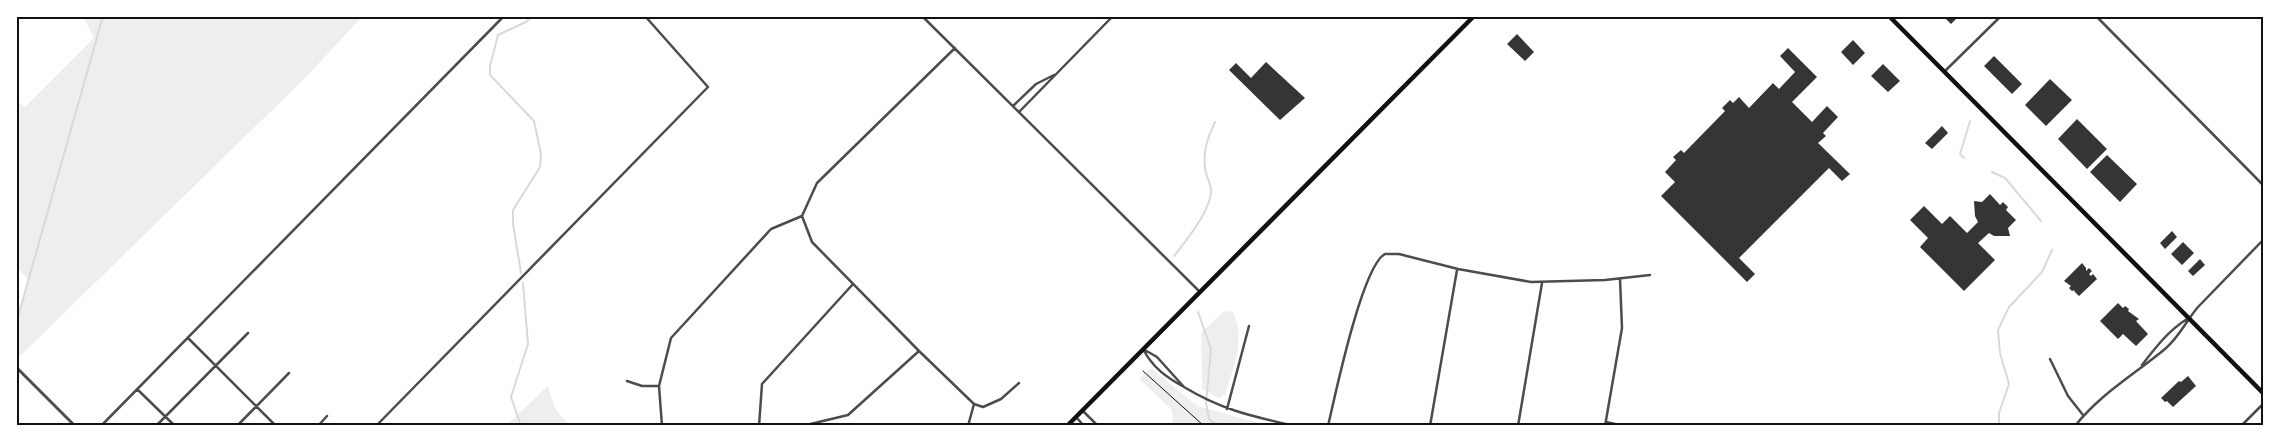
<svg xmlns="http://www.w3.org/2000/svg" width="2280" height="442" viewBox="0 0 2280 442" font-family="Poppins,sans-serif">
<rect width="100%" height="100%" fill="#fff"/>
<path fill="#eee" d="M 83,16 L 363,16 L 302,81 L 19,357 L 16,354 L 16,304 L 21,307 L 28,280 L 16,266 L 16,100 L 25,107 L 94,38 Z
M 1232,311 C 1247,337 1233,368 1225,395 L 1219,398 L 1202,389 L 1201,333 L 1223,312 Z
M 1151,368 L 1197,406 L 1270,426 L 1173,426 L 1172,410 L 1139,379 Z
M 548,386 C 552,403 557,417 573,426 L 506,426 Z"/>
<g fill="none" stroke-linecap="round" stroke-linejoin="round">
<path stroke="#d9d9d9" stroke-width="2" d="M 1964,158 L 1960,154 L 1970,121
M 1992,172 L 2005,178 L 2041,221
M 1174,256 C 1186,241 1212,209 1211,189 C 1210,182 1205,174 1205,167 C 1203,150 1208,137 1215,122
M 521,273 L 513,224 L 513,210 L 540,167 L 541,154 L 534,121 L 490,75 L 490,66 L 498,35 L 526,22 L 532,16
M 1198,312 L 1211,349 L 1206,403 L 1209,419 L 1212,422 L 1225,426
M 16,316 L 18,317 L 103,16
M 521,426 L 511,397 L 528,344 L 523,283
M 1999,426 L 1999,413 L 2009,384 L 2000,353 L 1998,330 L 2009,307 L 2042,272 L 2052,250"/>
</g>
<path fill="#353535" d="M 1946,16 L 1959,16 L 1951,24 L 1945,18 Z
M 1517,34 L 1534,52 L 1525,61 L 1507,44 Z
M 1853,40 L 1865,53 L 1853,65 L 1841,52 Z
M 1788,48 L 1817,77 L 1792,102 L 1812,122 L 1827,106 L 1838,117 L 1823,133 L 1826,136 L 1818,143 L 1850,174 L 1842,181 L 1829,168 L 1739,258 L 1755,274 L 1747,282 L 1661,196 L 1675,182 L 1665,172 L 1676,160 L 1673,157 L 1681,150 L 1684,153 L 1725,111 L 1722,108 L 1730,100 L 1733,103 L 1739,97 L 1749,108 L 1773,83 L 1779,89 L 1795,72 L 1780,56 Z
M 1994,56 L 2022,84 L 2012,94 L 1984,66 Z
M 1266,62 L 1305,98 L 1280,120 L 1229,70 L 1236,63 L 1251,78 Z
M 1883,64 L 1900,81 L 1888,92 L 1871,76 Z
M 2050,79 L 2072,100 L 2046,126 L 2025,105 Z
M 2077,119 L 2107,149 L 2087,169 L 2058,139 Z
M 1942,126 L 1948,133 L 1932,149 L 1925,143 Z
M 2107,155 L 2137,184 L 2120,202 L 2090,172 Z
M 1990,194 L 2000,205 L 2003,202 L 2008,207 L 2006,210 L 2016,220 L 2008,228 L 2010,236 L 1994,236 L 1989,233 L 1978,243 L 1995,260 L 1964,291 L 1920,247 L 1928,238 L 1910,220 L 1924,206 L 1942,224 L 1950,216 L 1967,233 L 1978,222 L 1975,216 L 1974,201 L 1982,202 Z
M 2172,231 L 2177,237 L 2165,249 L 2160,243 Z
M 2183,242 L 2194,253 L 2182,265 L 2171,254 Z
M 2200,259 L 2205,265 L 2193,276 L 2188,271 Z
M 2082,263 L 2086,268 L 2086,271 L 2089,268 L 2092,271 L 2089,274 L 2091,276 L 2093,274 L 2097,279 L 2079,296 L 2074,291 L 2075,290 L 2072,291 L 2069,288 L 2071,286 L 2064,281 Z
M 2118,303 L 2123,308 L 2125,306 L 2129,309 L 2128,311 L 2139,319 L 2136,321 L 2148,334 L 2136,346 L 2123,334 L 2118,339 L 2100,321 Z
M 2188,376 L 2196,386 L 2173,407 L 2167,401 L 2165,402 L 2161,398 L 2179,381 L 2181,382 Z"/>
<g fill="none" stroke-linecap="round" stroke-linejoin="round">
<path stroke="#111" stroke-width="1" d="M 1143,371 L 1204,426"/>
<path stroke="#4c4c4c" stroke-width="2.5" d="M 922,16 L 1200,292
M 2096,16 L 2264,186
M 1945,71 L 2001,16
M 1013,106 L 1036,84 L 1054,75
M 1019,112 L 1113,16
M 802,216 L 812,242 L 919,351 L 974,404
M 188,338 L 276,426
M 1143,349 L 1157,357 L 1184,387 C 1166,377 1153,368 1143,349 Z
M 2050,359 L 2068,396 L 2083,415
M 2142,365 C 2156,347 2168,331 2187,319
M 627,381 L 642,386 L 659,386
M 1184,387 C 1222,410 1251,416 1294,426
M 137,389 L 175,426
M 1227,409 L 1249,326
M 1083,411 L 1098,426
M 1076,417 L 1084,426
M 1606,422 L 1624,426
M 101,426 L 504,16
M 156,426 L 248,333
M 237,426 L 289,373
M 318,426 L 327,416
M 376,426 L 708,87 L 645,16
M 662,426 L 659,386 L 671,338 L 771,229 L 802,216 L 817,183 L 955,48
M 759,426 L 762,384 L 853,284
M 802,426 L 848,415 L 919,351
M 968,426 L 974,404 L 983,407 L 1001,399 L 1019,383
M 1328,426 C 1335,396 1362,266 1385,254 L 1399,254 L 1458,269 L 1531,282 L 1605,280 L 1650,275
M 1430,426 L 1457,270
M 1518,426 L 1542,283
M 1605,426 L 1622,328 L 1620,279
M 2075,426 C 2100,394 2135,374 2165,349 C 2180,336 2186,321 2198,307 L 2264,239
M 2241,426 L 2264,403"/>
<path stroke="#4c4c4c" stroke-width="3" d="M 16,367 L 75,426"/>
<path stroke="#111" stroke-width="4.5" d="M 1889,16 L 2264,394
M 1067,426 L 1474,16"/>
</g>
<rect width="2280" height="442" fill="none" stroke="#ffffff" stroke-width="35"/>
<rect x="18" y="18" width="2244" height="406" fill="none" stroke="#111" stroke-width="2"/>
</svg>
